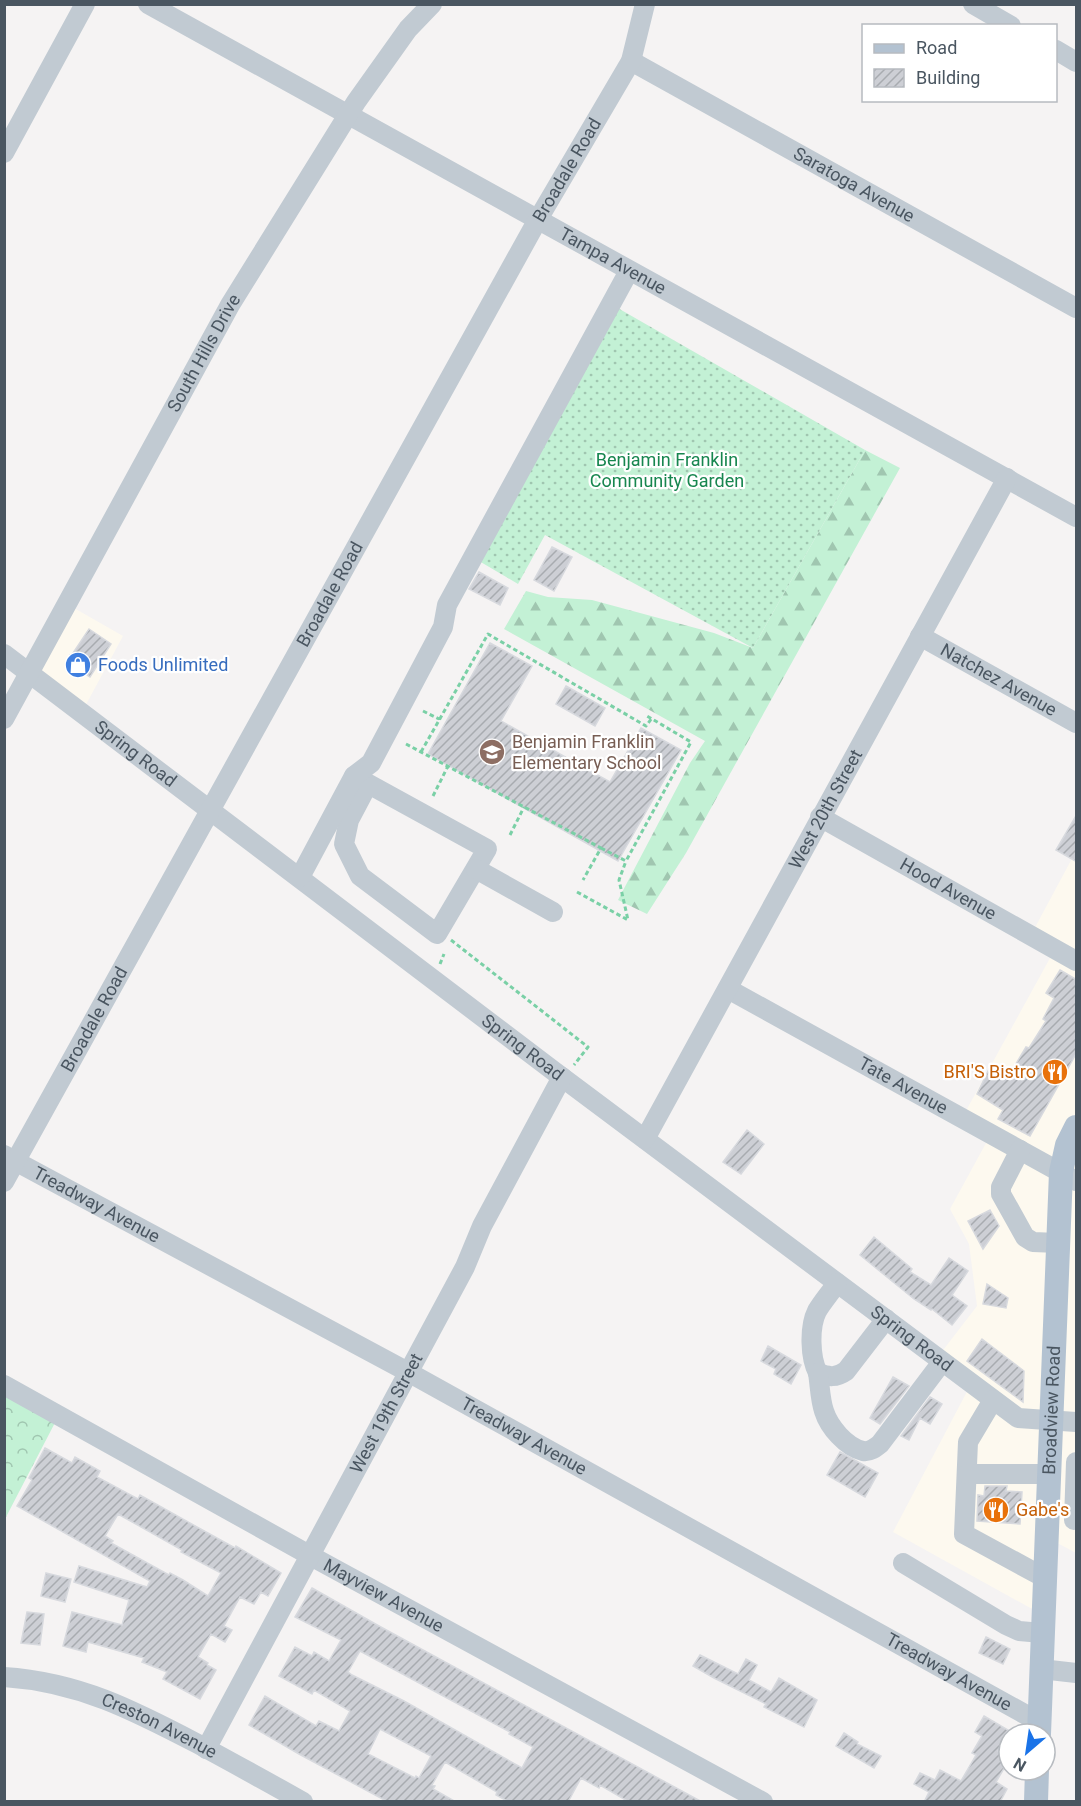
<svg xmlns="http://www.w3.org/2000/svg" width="1081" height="1806" viewBox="0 0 1081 1806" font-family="Roboto,sans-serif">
<defs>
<pattern id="forest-firs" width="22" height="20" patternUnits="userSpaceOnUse" patternTransform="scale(1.5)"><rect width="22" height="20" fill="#c3f1d5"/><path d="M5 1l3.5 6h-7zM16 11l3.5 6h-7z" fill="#a0c6b0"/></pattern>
<pattern id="park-crowns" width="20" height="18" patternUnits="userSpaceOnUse" patternTransform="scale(1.5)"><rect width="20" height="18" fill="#c3f1d5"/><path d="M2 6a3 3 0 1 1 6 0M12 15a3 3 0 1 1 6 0" fill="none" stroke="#a0c6b0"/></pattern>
<pattern id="garden-dots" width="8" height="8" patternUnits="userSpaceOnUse" patternTransform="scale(1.5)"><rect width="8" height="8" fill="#c3f1d5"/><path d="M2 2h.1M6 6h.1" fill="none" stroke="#a0c6b0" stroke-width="1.8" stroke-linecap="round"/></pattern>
<pattern id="building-hatch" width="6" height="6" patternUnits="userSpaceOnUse" patternTransform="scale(1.5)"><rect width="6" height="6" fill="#cdcfd5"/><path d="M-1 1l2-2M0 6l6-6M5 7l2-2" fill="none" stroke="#a8abb0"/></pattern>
</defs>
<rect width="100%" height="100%" fill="#f5f3f3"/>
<path fill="#fdf9ef" d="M 67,604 L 123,636 L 82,712 L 30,673 Z
M 1076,851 L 1076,1553 L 1048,1538 L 1043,1615 L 893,1532 L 971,1384 L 937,1358 L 977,1306 L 969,1244 L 950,1209 L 991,1134 L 962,1118 L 1055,949 L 1031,935 Z"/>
<path fill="url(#forest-firs)" d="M 865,450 L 900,468 L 686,853 L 647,914 L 618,900 L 690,763 L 705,741 L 504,629 L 526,591 L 548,597 L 592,600 L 714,633 L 753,648 Z"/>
<path fill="url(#park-crowns)" d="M 5,1385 L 59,1415 L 6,1517 L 5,1524 Z"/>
<path fill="url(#garden-dots)" d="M 616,307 L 865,450 L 753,648 L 545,535 L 518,584 L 479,561 Z"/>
<path fill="url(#building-hatch)" stroke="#d7d9de" stroke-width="1.5" fill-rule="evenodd" d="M 552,547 L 572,557 L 554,591 L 534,580 Z
M 479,572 L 508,588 L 500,605 L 469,589 Z
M 89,629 L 111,644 L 90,677 L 67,662 Z
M 490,643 L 532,666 L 501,721 L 610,782 L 641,728 L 681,750 L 618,861 L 428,754 Z
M 566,686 L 605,708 L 595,726 L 556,704 Z
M 1077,814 L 1077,862 L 1056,850 Z
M 1060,970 L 1077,980 L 1077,1052 L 1030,1136 L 998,1119 L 1003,1110 L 977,1094 L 990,1067 L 1008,1077 L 1026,1047 L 1029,1048 L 1046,1021 L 1043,1019 L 1054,998 L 1046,993 Z
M 747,1130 L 764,1144 L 741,1174 L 723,1162 Z
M 990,1210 L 999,1226 L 983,1249 L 968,1221 Z
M 874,1237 L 912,1269 L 910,1272 L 931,1285 L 949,1258 L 968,1271 L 952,1295 L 967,1306 L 952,1325 L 932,1309 L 931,1310 L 914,1299 L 860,1255 Z
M 987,1284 L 1008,1298 L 1006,1308 L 983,1304 Z
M 982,1339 L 1024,1371 L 1023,1402 L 967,1361 Z
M 768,1346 L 801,1365 L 791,1384 L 774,1374 L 776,1369 L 761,1361 Z
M 893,1377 L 909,1386 L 880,1424 L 870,1418 Z
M 930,1397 L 942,1404 L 930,1424 L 920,1418 L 909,1440 L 901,1436 Z
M 45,1448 L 72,1463 L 75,1457 L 100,1471 L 97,1477 L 138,1499 L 140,1495 L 206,1532 L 235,1548 L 236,1546 L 281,1573 L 268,1596 L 261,1592 L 254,1604 L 240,1597 L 224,1626 L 232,1630 L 225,1642 L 211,1634 L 198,1657 L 208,1663 L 207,1665 L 216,1670 L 200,1699 L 163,1679 L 167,1672 L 142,1662 L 144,1658 L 88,1642 L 86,1652 L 63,1646 L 72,1612 L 122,1625 L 129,1600 L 74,1582 L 79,1566 L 147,1587 L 150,1581 L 17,1506 L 32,1480 L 29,1478 ZM 118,1514 L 182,1550 L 181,1552 L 221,1573 L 208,1596 L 183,1580 L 170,1573 L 169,1575 L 111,1543 L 113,1541 L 105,1536 Z
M 840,1452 L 878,1473 L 865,1497 L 827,1475 Z
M 985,1486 L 1007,1486 L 1006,1491 L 1022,1492 L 1020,1524 L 977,1521 L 978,1495 L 984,1496 Z
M 46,1573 L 71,1579 L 65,1602 L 41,1596 Z
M 312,1588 L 379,1626 L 702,1802 L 629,1802 L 600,1785 L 599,1788 L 581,1778 L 568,1802 L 509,1802 L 496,1795 L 497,1792 L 445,1762 L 432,1785 L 435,1786 L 433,1789 L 456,1802 L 388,1802 L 299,1754 L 249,1725 L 265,1696 L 316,1726 L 319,1721 L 339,1731 L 350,1711 L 314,1690 L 312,1694 L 279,1676 L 295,1647 L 312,1656 L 314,1652 L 329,1661 L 341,1640 L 295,1617 ZM 360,1651 L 510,1732 L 509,1734 L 533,1747 L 522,1768 L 404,1701 L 352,1675 L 348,1672 ZM 380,1729 L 431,1756 L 419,1778 L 416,1776 L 415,1778 L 368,1754 Z
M 27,1612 L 44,1614 L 40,1645 L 21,1643 Z
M 986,1637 L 1010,1649 L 1003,1664 L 979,1653 Z
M 700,1655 L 738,1674 L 746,1659 L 757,1665 L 749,1680 L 771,1692 L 779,1678 L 817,1700 L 804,1727 L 764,1707 L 766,1704 L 714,1678 L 693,1666 Z
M 984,1716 L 1008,1730 L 998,1751 L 1005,1755 L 1004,1757 L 1009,1760 L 996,1782 L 1007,1789 L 1000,1802 L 924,1802 L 929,1792 L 914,1784 L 920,1773 L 935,1780 L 940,1770 L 961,1781 L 976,1755 L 972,1753 L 982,1736 L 975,1732 Z
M 844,1733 L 858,1742 L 857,1744 L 881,1756 L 874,1768 L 836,1746 Z"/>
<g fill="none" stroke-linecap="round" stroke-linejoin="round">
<path stroke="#7ad0a6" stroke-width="3" stroke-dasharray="4.5 3" stroke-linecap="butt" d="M 423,711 L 439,719
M 406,744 L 601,848 L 583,880
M 421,752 L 488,634 L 646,726 L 652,718
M 433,796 L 448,766
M 510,835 L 524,807
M 601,848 L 626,861 L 691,742 L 647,716
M 577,892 L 628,920 L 619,880 L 626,861
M 451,940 L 588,1047 L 574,1065
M 440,964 L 444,954"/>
<g stroke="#c1cad2" stroke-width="20">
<path id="s1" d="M 148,4 L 1076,517"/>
<path d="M 973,4 L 1011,26"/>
<path d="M 1056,50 L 1076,62"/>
<path id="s2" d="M 631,61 L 1076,308"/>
<path d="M 4,153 L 85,4"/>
<path id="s3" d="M 920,636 L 1076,723"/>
<path id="s4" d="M 4,654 L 555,1072 L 1018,1418 L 1076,1422"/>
<path id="s5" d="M 4,719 L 230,305 L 356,102 L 408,29 L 432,4"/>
<path d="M 354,776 L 487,849 L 437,934 L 360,876 L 344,844 L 349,820 L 368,784"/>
<path id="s6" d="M 820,817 L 1076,961"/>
<path d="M 476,869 L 553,912"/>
<path d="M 300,877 L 354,776 L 371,763 L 443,627 L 447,605 L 629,271"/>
<path id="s7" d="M 728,989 L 1076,1181"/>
<path id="s8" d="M 645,1139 L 1007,478"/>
<path d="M 1020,1150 L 1001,1187 L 1001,1194 L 1025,1237 L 1033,1242 L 1058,1243"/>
<path id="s9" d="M 4,1155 L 408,1372 L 1039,1722"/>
<path id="s10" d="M 4,1182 L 537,221 L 631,61 L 645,4"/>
<path d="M 837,1283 C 831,1292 823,1301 817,1311 C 809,1327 810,1358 818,1373 C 829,1377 836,1378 846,1371 L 886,1319"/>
<path d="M 818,1373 C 820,1386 820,1399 824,1411 C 829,1427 846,1447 863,1451 C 870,1452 875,1448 880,1444 L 942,1362"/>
<path id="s11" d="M 4,1385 L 320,1561 L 763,1802"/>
<path d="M 993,1400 L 968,1442 L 964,1534 L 1045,1578"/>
<path d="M 967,1474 L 1050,1474"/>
<path d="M 1074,1520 L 1076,1462"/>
<path d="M 903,1563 L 1006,1625 L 1019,1631 L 1042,1633"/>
<path d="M 1041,1669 L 1076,1673"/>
<path id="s12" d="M 4,1677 C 79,1682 133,1710 198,1744 C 233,1763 268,1782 303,1802"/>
<path id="s13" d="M 206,1749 L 465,1267 L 482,1226 L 562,1077"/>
</g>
<g stroke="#b3c2d1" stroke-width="24">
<path id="s14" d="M 1039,1734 L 1061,1172 L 1067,1145 L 1076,1127"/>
<path d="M 1036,1802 L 1037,1770"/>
</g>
</g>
<defs>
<g id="shop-disc" transform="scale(1.35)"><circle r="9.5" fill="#3f7fe0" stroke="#fff"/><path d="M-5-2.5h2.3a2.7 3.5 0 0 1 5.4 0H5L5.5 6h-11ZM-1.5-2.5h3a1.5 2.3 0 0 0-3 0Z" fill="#fff"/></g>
<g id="school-disc" transform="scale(1.35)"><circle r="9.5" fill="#8d6e63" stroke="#fff"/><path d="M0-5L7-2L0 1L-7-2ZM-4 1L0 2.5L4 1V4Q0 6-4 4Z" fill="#fff"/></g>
<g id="restaurant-disc" transform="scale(1.35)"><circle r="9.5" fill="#e8710a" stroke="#fff"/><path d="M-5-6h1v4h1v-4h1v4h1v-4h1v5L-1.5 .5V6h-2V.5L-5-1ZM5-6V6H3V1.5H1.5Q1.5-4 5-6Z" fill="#fff"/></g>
</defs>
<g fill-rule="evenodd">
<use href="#shop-disc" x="78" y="665"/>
<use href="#school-disc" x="492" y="752"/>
<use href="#restaurant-disc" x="1055" y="1072"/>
<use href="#restaurant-disc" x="996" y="1510"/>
</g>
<g text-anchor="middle" stroke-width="4.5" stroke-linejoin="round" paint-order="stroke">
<g font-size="18" fill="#4a5661" stroke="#fff">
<text dy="6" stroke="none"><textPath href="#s10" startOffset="1158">Broadale Road</textPath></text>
<text dy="6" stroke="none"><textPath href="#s2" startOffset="255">Saratoga Avenue</textPath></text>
<text dy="6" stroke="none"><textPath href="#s1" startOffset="531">Tampa Avenue</textPath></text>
<text dy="6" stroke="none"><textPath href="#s5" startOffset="417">South Hills Drive</textPath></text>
<text dy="6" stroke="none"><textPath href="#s10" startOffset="672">Broadale Road</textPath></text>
<text dy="6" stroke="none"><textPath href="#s3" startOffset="90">Natchez Avenue</textPath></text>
<text dy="6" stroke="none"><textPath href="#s4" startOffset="165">Spring Road</textPath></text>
<text dy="6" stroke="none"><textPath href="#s8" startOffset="376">West 20th Street</textPath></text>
<text dy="6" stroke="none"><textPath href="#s6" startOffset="147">Hood Avenue</textPath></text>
<text dy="6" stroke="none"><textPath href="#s10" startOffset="186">Broadale Road</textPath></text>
<text dy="6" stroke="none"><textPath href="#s4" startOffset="651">Spring Road</textPath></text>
<text dy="6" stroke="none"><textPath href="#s7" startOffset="200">Tate Avenue</textPath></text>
<text dy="6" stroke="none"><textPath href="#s9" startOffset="105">Treadway Avenue</textPath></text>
<text dy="6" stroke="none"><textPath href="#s4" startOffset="1137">Spring Road</textPath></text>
<text dy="6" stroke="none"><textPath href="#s14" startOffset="324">Broadview Road</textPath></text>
<text dy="6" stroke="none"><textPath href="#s13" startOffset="381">West 19th Street</textPath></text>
<text dy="6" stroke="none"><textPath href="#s9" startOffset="591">Treadway Avenue</textPath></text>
<text dy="6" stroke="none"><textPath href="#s11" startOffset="434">Mayview Avenue</textPath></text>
<text dy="6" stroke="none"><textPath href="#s9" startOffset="1077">Treadway Avenue</textPath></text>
<text dy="6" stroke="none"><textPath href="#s12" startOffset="164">Creston Avenue</textPath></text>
</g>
<g font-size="18" fill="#17864f" stroke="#fff">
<text x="667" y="466">Benjamin Franklin<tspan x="667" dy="21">Community Garden</tspan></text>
</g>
<g font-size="18" fill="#366cbe" stroke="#fff" text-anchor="start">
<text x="98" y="671">Foods Unlimited</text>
</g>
<g font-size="18" fill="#785e54" stroke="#fff" text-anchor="start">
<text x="512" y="748">Benjamin Franklin<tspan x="512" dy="21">Elementary School</tspan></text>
</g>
<g font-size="18" fill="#c56008" stroke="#fff" text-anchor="end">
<text x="1036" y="1078">BRI'S Bistro</text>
<text x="1016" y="1516" text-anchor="start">Gabe's</text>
</g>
</g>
<rect width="1081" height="1806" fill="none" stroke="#4a5661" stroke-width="12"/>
<rect x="862" y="24" width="195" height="78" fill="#ffffff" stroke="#b7bbc0" stroke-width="1.5"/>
<rect x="874" y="44" width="30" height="9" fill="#b3c2d1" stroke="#b7bbc0" stroke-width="1.5"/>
<text x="916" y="54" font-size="18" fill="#4a5661">Road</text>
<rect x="874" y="69" width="30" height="18" fill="url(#building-hatch)" stroke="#b7bbc0" stroke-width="1.5"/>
<text x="916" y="84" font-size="18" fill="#4a5661">Building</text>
<g transform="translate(1027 1752) rotate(209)"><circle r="28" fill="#ffffff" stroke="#b7bbc0" stroke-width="1.5"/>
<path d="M0-4.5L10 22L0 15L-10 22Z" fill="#1a73e8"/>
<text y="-9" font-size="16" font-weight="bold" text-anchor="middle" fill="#4a5661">N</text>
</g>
</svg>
